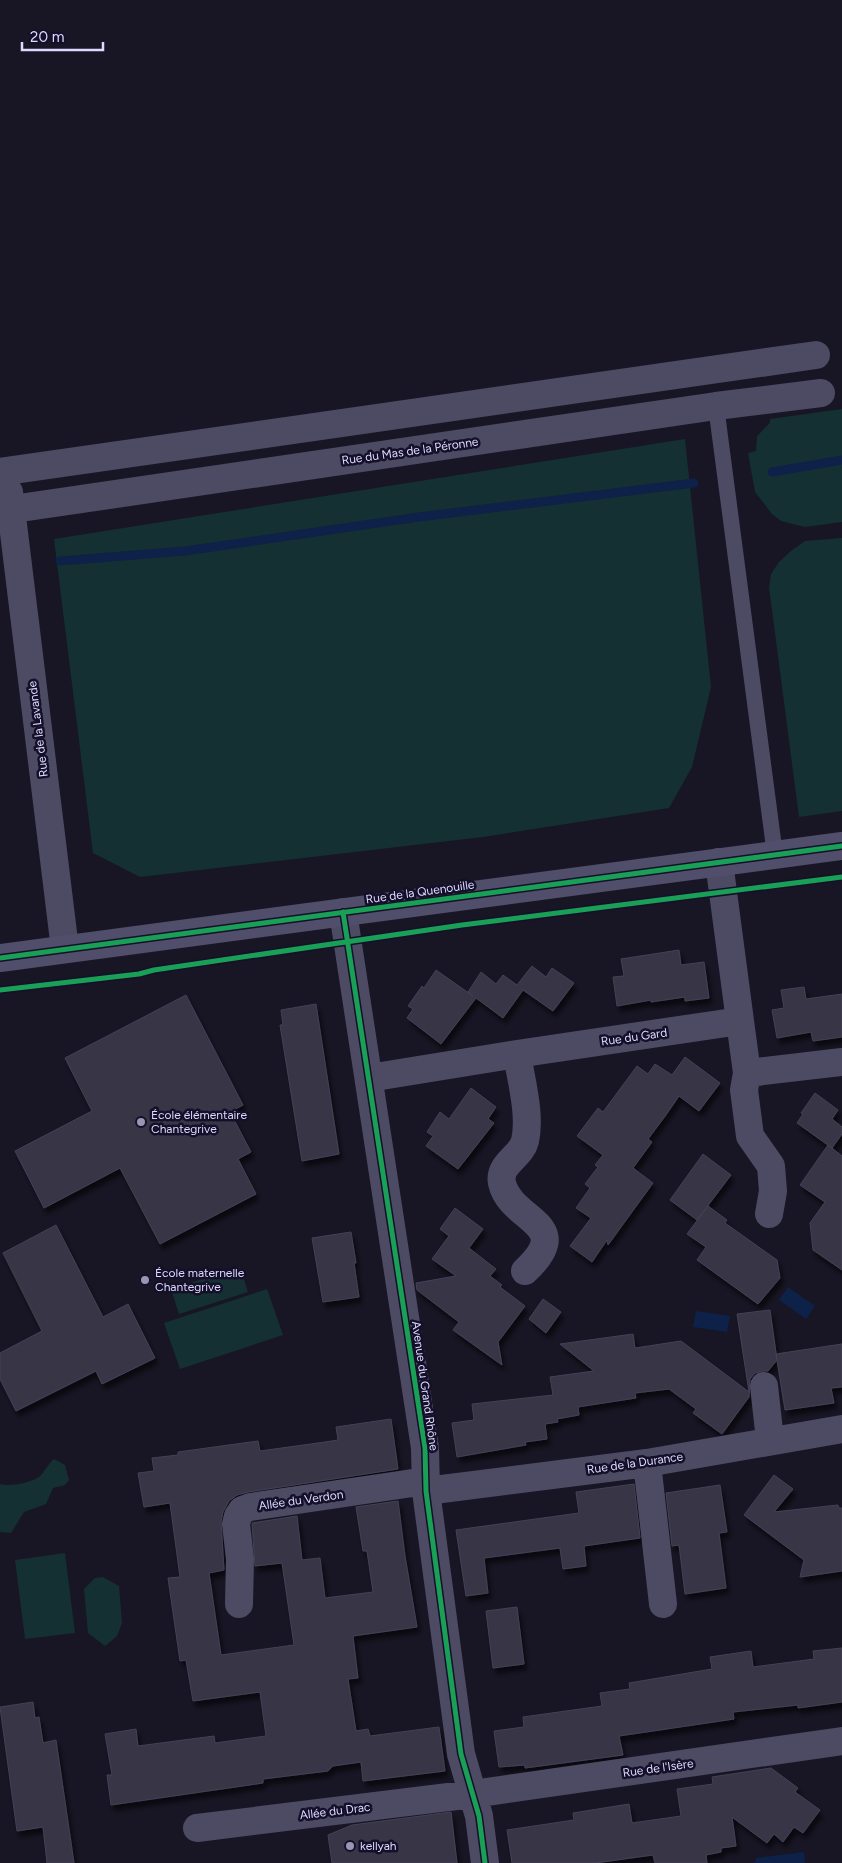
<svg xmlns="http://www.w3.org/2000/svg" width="842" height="1863" viewBox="0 0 842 1863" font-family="Figtree,sans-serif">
<defs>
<filter id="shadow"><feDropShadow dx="3" dy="5.5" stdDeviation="2.5" flood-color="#0009"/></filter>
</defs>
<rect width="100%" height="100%" fill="#181624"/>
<path fill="#143032" d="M 842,409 L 842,522 L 805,527 L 781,521 L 772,514 L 755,492 L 748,453 L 756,451 L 757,436 L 770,423 L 770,419 Z
M 685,439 L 711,687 L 692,767 L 669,808 L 483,837 L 140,877 L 93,853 L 54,539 Z
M 842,538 L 842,811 L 799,817 L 769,587 L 771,574 L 779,562 L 791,551 L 805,541 Z
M 240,1267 L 248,1292 L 179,1314 L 171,1289 Z
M 267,1289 L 283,1335 L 180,1369 L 164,1323 Z
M 54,1459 L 65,1465 L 69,1480 L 65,1485 L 53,1488 L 46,1504 L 24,1512 L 11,1533 L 0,1532 L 0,1484 C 11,1487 29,1483 39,1477 C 43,1474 48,1464 54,1459 Z
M 65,1553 L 75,1633 L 25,1639 L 15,1560 Z
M 103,1577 L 119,1586 L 122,1623 L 117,1636 L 105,1646 L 88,1633 L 84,1589 L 95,1578 Z"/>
<path fill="#0d2149" d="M 788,1287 L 815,1306 L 806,1319 L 779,1300 Z
M 696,1311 L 730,1316 L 727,1332 L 693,1327 Z
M 804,1852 L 805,1863 L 753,1863 L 756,1861 L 756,1858 Z"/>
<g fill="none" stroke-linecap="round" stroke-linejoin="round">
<path stroke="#0d2149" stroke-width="9" d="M 772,472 L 842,460
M 60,561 L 185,551 L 419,517 L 694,483"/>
</g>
<path fill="#383446" stroke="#454157" filter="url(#shadow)" d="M 679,950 L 681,965 L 704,962 L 709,998 L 685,1001 L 685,997 L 651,1002 L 651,1000 L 617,1006 L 613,977 L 624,976 L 621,959 Z
M 532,966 L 546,977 L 552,968 L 574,983 L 553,1011 L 523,990 L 503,1018 L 476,998 L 441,1044 L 407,1018 L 413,1009 L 408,1006 L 422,986 L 424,988 L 436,970 L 473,996 L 468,992 L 481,972 L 496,984 L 503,975 L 517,985 Z
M 804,987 L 806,999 L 842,994 L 842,1037 L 813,1041 L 811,1032 L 777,1038 L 772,1010 L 784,1008 L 781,990 Z
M 186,995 L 243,1105 L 230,1112 L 251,1152 L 238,1159 L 256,1194 L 160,1244 L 120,1168 L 44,1208 L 15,1151 L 92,1111 L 65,1058 Z
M 316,1004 L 339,1154 L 302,1161 L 280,1025 L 283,1025 L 281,1010 Z
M 685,1057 L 720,1083 L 699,1111 L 679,1096 L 666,1115 L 648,1139 L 652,1142 L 633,1168 L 653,1183 L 608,1245 L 607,1240 L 592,1262 L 570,1246 L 591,1218 L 576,1208 L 590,1188 L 585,1184 L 598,1167 L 595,1165 L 603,1155 L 577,1136 L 598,1108 L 603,1112 L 637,1066 L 648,1074 L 655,1064 L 672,1075 Z
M 471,1088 L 496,1107 L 488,1119 L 494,1123 L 458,1169 L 426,1146 L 433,1136 L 427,1132 L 440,1112 L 449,1119 Z
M 815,1093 L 838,1110 L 832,1119 L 842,1127 L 842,1134 L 832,1148 L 797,1123 L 803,1114 L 801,1113 Z
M 828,1145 L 842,1156 L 842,1270 L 813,1250 L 810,1223 L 825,1202 L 800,1185 Z
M 703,1154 L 731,1175 L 697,1220 L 670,1200 Z
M 708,1206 L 727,1220 L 725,1223 L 777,1260 L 780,1278 L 758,1304 L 697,1260 L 706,1247 L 687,1234 Z
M 455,1208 L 483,1229 L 469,1248 L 496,1269 L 490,1276 L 502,1285 L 500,1287 L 525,1306 L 498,1342 L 502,1365 L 453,1330 L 459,1322 L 417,1290 L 416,1283 L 456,1276 L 432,1259 L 449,1236 L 440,1229 Z
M 56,1225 L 103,1317 L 128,1304 L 155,1358 L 102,1384 L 96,1371 L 16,1411 L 0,1379 L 0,1353 L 42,1331 L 3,1253 Z
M 351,1232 L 356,1263 L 354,1263 L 359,1297 L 323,1302 L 312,1238 Z
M 543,1299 L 561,1312 L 546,1333 L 529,1319 Z
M 770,1310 L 777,1360 L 768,1371 L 762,1371 L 755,1373 L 750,1379 L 749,1397 L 722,1434 L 693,1413 L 696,1409 L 669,1389 L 635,1393 L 636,1398 L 578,1407 L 579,1415 L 557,1419 L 558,1422 L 545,1424 L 547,1439 L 525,1442 L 526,1445 L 457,1457 L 452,1423 L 474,1420 L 472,1404 L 553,1395 L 550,1377 L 594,1371 L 560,1344 L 633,1334 L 635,1348 L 681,1341 L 749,1392 L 737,1314 Z
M 842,1344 L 842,1387 L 831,1388 L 834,1403 L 785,1410 L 776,1354 Z
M 391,1419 L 398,1469 L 248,1492 L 237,1495 L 229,1501 L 223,1512 L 221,1521 L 224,1570 L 209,1573 L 221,1655 L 294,1645 L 282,1563 L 255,1566 L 252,1523 L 297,1516 L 302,1560 L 320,1558 L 325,1598 L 373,1592 L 367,1551 L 363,1551 L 356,1507 L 398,1501 L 405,1556 L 417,1627 L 353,1636 L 358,1678 L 348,1679 L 356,1731 L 368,1729 L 370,1736 L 439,1727 L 445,1771 L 363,1781 L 361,1762 L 333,1766 L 328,1771 L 263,1779 L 263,1783 L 111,1805 L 107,1775 L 112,1775 L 105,1734 L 136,1729 L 138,1746 L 214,1736 L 215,1743 L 266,1736 L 260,1692 L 193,1701 L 186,1660 L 180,1661 L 168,1578 L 180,1577 L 170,1503 L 144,1507 L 138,1473 L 154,1471 L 152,1458 L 178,1455 L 178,1452 L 258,1441 L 260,1451 L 325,1442 L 338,1440 L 336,1427 Z
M 774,1475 L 793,1489 L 774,1512 L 838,1505 L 839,1508 L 842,1508 L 842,1571 L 800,1577 L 804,1560 L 744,1515 Z
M 634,1484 L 640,1538 L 584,1546 L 586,1566 L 563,1569 L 560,1548 L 484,1558 L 488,1593 L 466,1596 L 456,1530 L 579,1513 L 576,1492 Z
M 720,1485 L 727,1532 L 719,1533 L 726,1588 L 685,1594 L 679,1545 L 672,1546 L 666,1493 Z
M 517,1607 L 524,1664 L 493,1668 L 486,1611 Z
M 842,1648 L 842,1702 L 798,1708 L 798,1705 L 733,1712 L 734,1719 L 619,1736 L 623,1755 L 525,1768 L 525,1765 L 499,1767 L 494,1731 L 524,1727 L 523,1717 L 602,1706 L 600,1693 L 630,1689 L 629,1683 L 712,1669 L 710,1657 L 751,1651 L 753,1667 L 814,1659 L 813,1651 Z
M 33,1702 L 35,1718 L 39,1717 L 43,1743 L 56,1740 L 74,1863 L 47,1863 L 43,1827 L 17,1831 L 0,1707 Z
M 771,1768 L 798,1788 L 795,1792 L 820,1810 L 803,1833 L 794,1827 L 783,1842 L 774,1834 L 767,1843 L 732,1817 L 736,1846 L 721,1848 L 721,1852 L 706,1855 L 707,1863 L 655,1863 L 653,1855 L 595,1863 L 512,1863 L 507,1830 L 574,1820 L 573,1813 L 629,1804 L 632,1823 L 681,1816 L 677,1789 L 713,1784 L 712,1777 Z
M 451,1812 L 457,1863 L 332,1863 L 328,1835 L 352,1825 Z"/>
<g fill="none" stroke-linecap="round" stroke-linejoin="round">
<path stroke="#4d4b64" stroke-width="16" d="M 716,406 L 775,855"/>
<path stroke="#4d4b64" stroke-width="28" d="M 0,472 L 816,355
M 9,492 L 65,949
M 0,511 L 716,406 L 821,393
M 343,912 L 425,1448 L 426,1491 L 461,1754 L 479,1816 L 485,1863
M 740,1021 L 747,1073 L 744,1090 L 750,1136 L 771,1166 L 773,1191 L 769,1214
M 517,1054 C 521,1080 531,1115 525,1141 C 521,1157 498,1164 502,1183 C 511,1222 577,1223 525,1271
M 747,1073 L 842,1062
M 369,1078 L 517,1054 L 740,1021 L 719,862
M 764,1386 L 770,1440
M 647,1463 L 663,1604
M 426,1491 L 647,1463 L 842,1429
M 239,1604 L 240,1559 L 236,1524 L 238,1516 L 242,1510 L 250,1507 L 426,1481
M 197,1828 L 473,1794 L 842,1741"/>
<path stroke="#504e6a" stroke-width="28" d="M 0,958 L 842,846"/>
<g stroke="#15102a" stroke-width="8">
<path id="cycleway" d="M 343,912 L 425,1448 L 426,1491 L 461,1754 L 479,1816 L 485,1863
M 0,958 L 842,846
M 0,990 L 139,974 L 154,970 L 462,925 L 842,877"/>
</g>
<use href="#cycleway" stroke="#1a9f57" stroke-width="5"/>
</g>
<g fill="#9995b2" stroke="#15102a" stroke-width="2">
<circle cx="141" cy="1122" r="5"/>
<circle cx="145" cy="1280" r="5"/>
<circle cx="350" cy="1846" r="5"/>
</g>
<g text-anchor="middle" stroke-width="5" stroke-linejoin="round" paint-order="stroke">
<g font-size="12" fill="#ded9ff" stroke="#15102a">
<text transform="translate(410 451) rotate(-8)" y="4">Rue du Mas de la Péronne</text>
<text transform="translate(38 729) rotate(-97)" y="4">Rue de la Lavande</text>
<text transform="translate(420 892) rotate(-8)" y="4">Rue de la Quenouille</text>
<text transform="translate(634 1037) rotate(-8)" y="4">Rue du Gard</text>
<text transform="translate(425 1386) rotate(82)" y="4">Avenue du Grand Rhône</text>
<text transform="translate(635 1463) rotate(-8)" y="4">Rue de la Durance</text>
<text transform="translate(301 1500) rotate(-8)" y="4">Allée du Verdon</text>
<text transform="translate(658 1768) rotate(-8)" y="4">Rue de l'Isère</text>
<text transform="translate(335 1811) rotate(-7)" y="4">Allée du Drac</text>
</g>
<g font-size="12" fill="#ded9ff" stroke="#15102a" text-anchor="start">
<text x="151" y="1119">École élémentaire<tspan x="151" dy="14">Chantegrive</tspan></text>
<text x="155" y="1277">École maternelle<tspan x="155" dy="14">Chantegrive</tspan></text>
<text x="360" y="1850">kellyah</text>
</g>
</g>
<path d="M22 42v8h81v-8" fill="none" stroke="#ded9ff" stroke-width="2.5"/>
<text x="30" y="42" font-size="15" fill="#ded9ff" stroke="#15102a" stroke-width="4" paint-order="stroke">20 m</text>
</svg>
